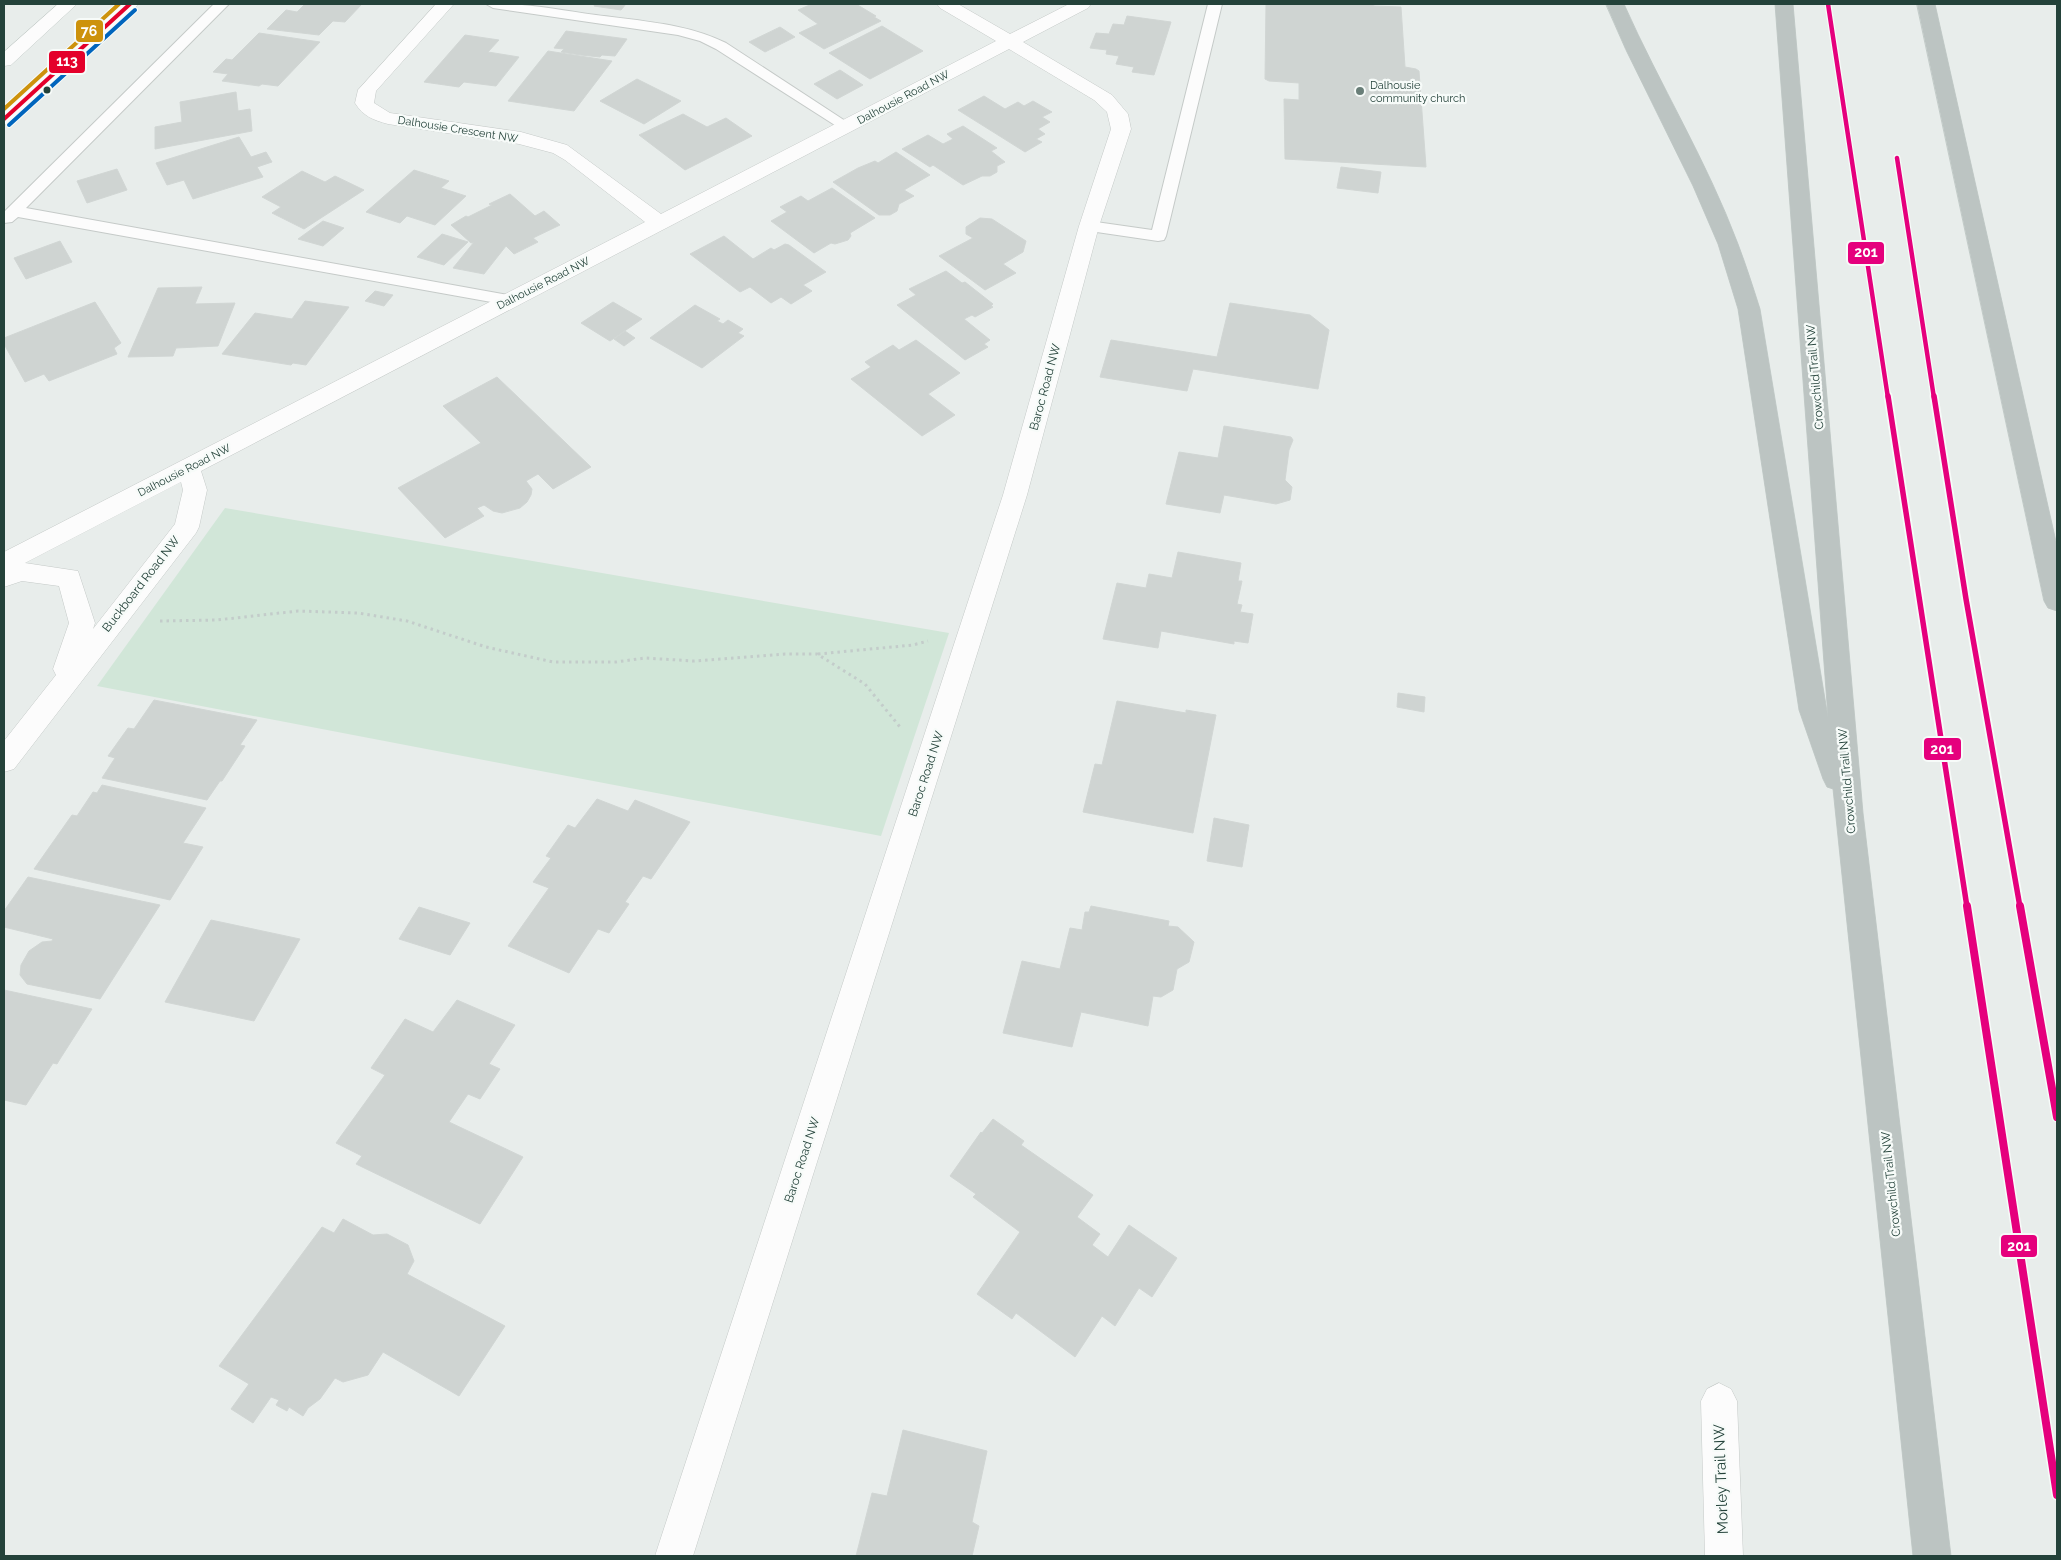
<svg xmlns="http://www.w3.org/2000/svg" width="2061" height="1560" viewBox="0 0 2061 1560" font-family="Raleway,sans-serif">
<rect width="100%" height="100%" fill="#e8edeb"/>
<path fill="#d1e6d8" d="M 225,508 L 949,633 L 881,836 L 97,686 Z"/>
<path fill="#cfd4d2" stroke="#d1d6d4" d="M 305,4 L 362,4 L 345,22 L 333,21 L 319,35 L 267,29 L 286,10 L 297,12 Z
M 595,4 L 626,4 L 621,10 L 594,6 Z
M 812,4 L 856,4 L 876,16 L 874,17 L 881,21 L 824,49 L 799,33 L 818,24 L 798,10 Z
M 1266,4 L 1373,4 L 1374,6 L 1401,7 L 1405,67 L 1416,69 L 1419,71 L 1426,167 L 1285,159 L 1284,99 L 1299,100 L 1299,83 L 1269,81 L 1265,79 Z
M 1127,16 L 1171,22 L 1154,75 L 1132,72 L 1134,67 L 1116,64 L 1119,56 L 1106,54 L 1107,50 L 1090,48 L 1096,33 L 1109,34 L 1113,24 L 1124,25 Z
M 882,26 L 923,51 L 870,79 L 829,53 Z
M 780,27 L 795,37 L 765,52 L 749,42 Z
M 566,31 L 627,39 L 615,56 L 602,55 L 600,57 L 581,55 L 561,52 L 564,49 L 554,48 Z
M 259,33 L 320,42 L 278,86 L 262,84 L 259,86 L 222,81 L 228,74 L 213,72 L 226,59 L 232,60 Z
M 465,35 L 499,40 L 488,52 L 519,57 L 496,86 L 464,82 L 459,87 L 424,82 Z
M 548,51 L 612,61 L 574,111 L 508,101 Z
M 840,70 L 863,85 L 837,99 L 814,84 Z
M 637,79 L 681,101 L 644,124 L 600,101 Z
M 236,92 L 238,111 L 250,109 L 252,131 L 155,149 L 155,127 L 182,122 L 180,102 Z
M 984,96 L 1005,109 L 1018,102 L 1024,106 L 1033,101 L 1052,112 L 1042,117 L 1050,122 L 1038,129 L 1045,134 L 1036,139 L 1042,142 L 1025,152 L 958,110 Z
M 683,114 L 707,127 L 726,118 L 752,136 L 685,170 L 639,135 Z
M 963,126 L 997,148 L 991,151 L 1005,162 L 997,166 L 997,172 L 990,176 L 982,176 L 963,185 L 933,165 L 930,167 L 902,149 L 928,135 L 943,144 L 953,139 L 947,134 Z
M 239,137 L 251,157 L 266,152 L 272,162 L 257,167 L 263,177 L 193,199 L 184,180 L 167,185 L 156,163 Z
M 896,152 L 930,175 L 904,190 L 914,196 L 899,204 L 897,211 L 890,215 L 879,215 L 833,182 L 858,168 L 875,161 L 878,163 Z
M 1341,167 L 1381,172 L 1378,193 L 1337,188 Z
M 117,169 L 127,190 L 87,203 L 77,181 Z
M 414,170 L 449,181 L 441,188 L 466,196 L 435,225 L 407,216 L 400,223 L 366,212 Z
M 302,171 L 325,182 L 335,176 L 364,190 L 304,229 L 272,213 L 281,207 L 262,197 Z
M 832,188 L 875,218 L 850,233 L 851,236 L 848,240 L 835,244 L 831,243 L 814,253 L 771,221 L 787,212 L 780,207 L 801,196 L 808,201 Z
M 510,194 L 535,216 L 544,211 L 560,225 L 533,238 L 538,242 L 514,254 L 506,246 L 484,274 L 453,268 L 474,242 L 471,243 L 451,225 L 466,216 L 468,217 L 492,205 L 489,204 Z
M 980,218 L 992,219 L 1026,241 L 1023,252 L 1003,264 L 1016,273 L 985,290 L 939,256 L 973,238 L 966,234 L 966,227 Z
M 323,221 L 344,228 L 323,246 L 298,239 Z
M 442,234 L 468,242 L 444,265 L 417,257 Z
M 724,236 L 753,259 L 771,248 L 774,250 L 785,244 L 789,245 L 826,272 L 803,285 L 812,291 L 791,304 L 781,297 L 771,303 L 750,287 L 740,292 L 690,254 Z
M 60,241 L 72,262 L 26,279 L 14,258 Z
M 946,271 L 962,283 L 965,282 L 993,304 L 991,306 L 993,307 L 975,317 L 972,315 L 964,319 L 990,340 L 984,344 L 988,347 L 965,360 L 897,305 L 916,295 L 909,289 Z
M 202,287 L 195,304 L 235,303 L 218,346 L 176,348 L 173,356 L 128,357 L 158,288 Z
M 375,291 L 393,295 L 384,306 L 365,301 Z
M 305,301 L 349,307 L 306,365 L 293,363 L 291,365 L 222,354 L 255,313 L 292,319 Z
M 95,302 L 121,343 L 114,348 L 117,354 L 49,381 L 44,374 L 25,382 L 4,344 L 4,338 Z
M 613,302 L 642,319 L 610,341 L 581,323 Z
M 1230,303 L 1310,315 L 1329,330 L 1318,389 L 1193,369 L 1187,391 L 1100,377 L 1111,340 L 1217,357 Z
M 695,305 L 720,319 L 717,321 L 723,324 L 728,320 L 743,329 L 738,333 L 744,336 L 702,368 L 650,338 Z
M 625,331 L 635,338 L 624,346 L 614,339 Z
M 916,340 L 960,373 L 928,394 L 955,415 L 922,436 L 851,379 L 871,367 L 865,362 L 893,345 L 899,350 Z
M 497,377 L 591,467 L 553,489 L 538,474 L 526,481 L 532,489 L 531,495 L 527,502 L 520,508 L 502,513 L 493,511 L 484,505 L 477,508 L 484,516 L 445,538 L 398,488 L 481,443 L 443,406 Z
M 1224,426 L 1291,437 L 1293,440 L 1289,450 L 1285,480 L 1292,487 L 1290,500 L 1276,504 L 1224,495 L 1220,513 L 1166,504 L 1179,452 L 1218,458 Z
M 1178,552 L 1241,563 L 1238,581 L 1242,581 L 1237,604 L 1242,605 L 1240,612 L 1253,614 L 1248,643 L 1234,641 L 1234,644 L 1161,631 L 1158,648 L 1103,639 L 1117,583 L 1146,588 L 1149,574 L 1172,578 Z
M 1398,693 L 1425,697 L 1424,712 L 1397,707 Z
M 154,700 L 257,720 L 240,745 L 245,746 L 222,781 L 220,781 L 207,800 L 102,778 L 115,758 L 108,756 L 128,728 L 134,729 Z
M 1117,701 L 1186,713 L 1186,710 L 1216,715 L 1193,833 L 1083,812 L 1095,764 L 1102,765 Z
M 102,785 L 206,808 L 183,843 L 203,847 L 170,900 L 34,869 L 72,815 L 77,816 L 93,792 L 97,793 Z
M 597,799 L 628,811 L 635,800 L 690,822 L 651,879 L 643,876 L 625,902 L 629,904 L 609,933 L 598,929 L 569,973 L 508,946 L 549,888 L 533,882 L 551,858 L 546,856 L 568,825 L 575,828 Z
M 1214,818 L 1249,825 L 1242,867 L 1207,861 Z
M 28,877 L 160,905 L 100,999 L 27,984 L 20,975 L 21,965 L 29,951 L 42,942 L 52,941 L 53,939 L 4,927 L 4,911 Z
M 1091,906 L 1169,921 L 1168,926 L 1178,927 L 1194,942 L 1189,962 L 1177,969 L 1173,990 L 1161,997 L 1153,996 L 1148,1026 L 1081,1012 L 1072,1047 L 1003,1033 L 1022,961 L 1060,969 L 1070,928 L 1082,930 L 1085,912 L 1089,912 Z
M 419,907 L 470,923 L 450,955 L 399,939 Z
M 211,920 L 300,939 L 254,1021 L 165,1002 Z
M 4,990 L 92,1009 L 60,1059 L 57,1064 L 53,1063 L 26,1105 L 4,1100 Z
M 457,1000 L 515,1025 L 489,1064 L 500,1069 L 480,1099 L 468,1094 L 449,1122 L 523,1157 L 480,1224 L 356,1164 L 362,1156 L 336,1143 L 385,1075 L 371,1068 L 405,1019 L 433,1032 Z
M 993,1119 L 1024,1141 L 1021,1145 L 1093,1195 L 1077,1217 L 1100,1234 L 1092,1245 L 1108,1257 L 1129,1225 L 1177,1258 L 1152,1297 L 1139,1288 L 1115,1326 L 1102,1316 L 1075,1357 L 1016,1313 L 1012,1319 L 977,1294 L 1020,1232 L 973,1197 L 976,1194 L 950,1176 L 981,1132 L 982,1133 Z
M 343,1219 L 373,1235 L 387,1234 L 408,1245 L 414,1261 L 407,1274 L 505,1326 L 459,1396 L 383,1352 L 368,1375 L 343,1382 L 335,1378 L 320,1399 L 308,1408 L 303,1416 L 289,1407 L 287,1411 L 276,1405 L 279,1400 L 271,1397 L 253,1423 L 231,1409 L 249,1384 L 219,1366 L 322,1227 L 334,1233 Z
M 903,1430 L 987,1451 L 972,1522 L 979,1526 L 972,1556 L 856,1556 L 872,1493 L 887,1496 Z"/>
<g fill="none" stroke-linecap="round" stroke-linejoin="round">
<g stroke="#c5cac8" stroke-width="2">
<path id="lane" d="M 214,4 L 229,4 L 26,208 L 508,295 L 514,296 L 516,300 L 514,304 L 508,305 L 18,217 L 12,222 L 4,223 L 4,212 Z
M 486,4 C 523,2 560,10 596,15 C 639,21 686,23 726,43 L 853,126 L 851,129 L 841,129 L 716,49 L 700,41 L 678,35 L 493,8 Z
M 1208,4 L 1222,4 L 1166,236 L 1164,240 L 1158,241 L 1083,230 L 1081,226 L 1083,222 L 1089,221 L 1152,230 Z"/>
</g>
<g stroke="#c5cac8" stroke-width="1">
<path id="street" d="M 436,4 L 454,4 L 376,91 L 374,103 L 390,113 L 521,132 L 567,145 L 661,214 L 996,41 L 940,8 L 937,4 L 958,4 L 1010,34 L 1069,4 L 1091,4 L 1088,8 L 1023,42 L 1112,95 L 1128,114 L 1131,129 L 1099,226 L 1027,495 L 693,1556 L 655,1556 L 1003,495 L 1079,226 L 1111,129 L 1107,112 L 1094,100 L 1009,49 L 201,471 L 207,490 L 199,527 L 196,533 L 14,769 L 4,772 L 4,741 L 56,675 L 53,669 L 69,623 L 59,586 L 22,581 L 4,587 L 4,552 L 645,222 L 565,160 L 553,153 L 519,144 L 388,124 C 373,120 363,116 355,103 L 358,90 ZM 181,482 L 183,490 L 175,524 L 93,629 L 95,623 L 78,571 L 25,563 Z
M 1719,1383 L 1731,1389 L 1737,1401 L 1743,1556 L 1705,1556 L 1701,1401 L 1707,1389 Z"/>
</g>
<g stroke="#c3cbc8" stroke-width="1">
<path id="secondary" d="M 58,4 L 77,4 L 11,65 L 4,66 L 4,52 Z
M 120,4 L 139,4 L 11,123 L 4,125 L 4,109 Z"/>
</g>
<g stroke="#c3ccc9" stroke-width="1">
<path id="highway" d="M 1606,4 L 1624,4 C 1660,85 1707,161 1738,244 C 1746,265 1753,287 1760,309 L 1828,717 L 1775,4 L 1793,4 L 1863,813 L 1951,1556 L 1913,1556 L 1833,789 L 1827,787 L 1823,779 L 1799,710 L 1738,309 L 1718,244 L 1693,186 L 1626,50 Z
M 1917,4 L 1935,4 L 2057,546 L 2057,611 L 2048,608 L 2044,601 Z"/>
</g>
<path stroke="#c3ccca" stroke-width="3" stroke-dasharray="2.5 4" stroke-linecap="butt" d="M 160,621 L 217,620 L 298,611 L 358,613 L 407,621 L 486,647 L 553,662 L 616,662 L 645,658 L 694,661 L 785,654 L 817,654 L 865,684 L 900,727
M 818,654 L 913,645 L 928,641"/>
<use href="#lane" fill="#fcfcfc" fill-rule="evenodd"/>
<use href="#street" fill="#fcfcfc" fill-rule="evenodd"/>
<use href="#secondary" fill="#fcfcfc" fill-rule="evenodd"/>
<use href="#highway" fill="#bcc4c2" fill-rule="evenodd"/>
<g stroke="#f7fbf9" stroke-width="6">
<path id="bus-1" d="M 4,119 L 130,4"/>
</g>
<g stroke="#f7fbf9" stroke-width="6">
<path id="bus-2" d="M 9,125 L 135,10"/>
</g>
<g stroke="#f7fbf9" stroke-width="6">
<path id="bus-3" d="M 4,109 L 119,4"/>
</g>
<use href="#bus-1" stroke="#e4002b" stroke-width="4"/>
<use href="#bus-2" stroke="#0065bd" stroke-width="4"/>
<use href="#bus-3" stroke="#cd920c" stroke-width="4"/>
<g stroke="#f7fbf9" stroke-width="7">
<path id="rail-1-far2" d="M 1828,4 L 1888,398
M 1897,158 L 1934,398"/>
</g>
<g stroke="#f7fbf9" stroke-width="9">
<path id="rail-1-far1" d="M 1888,396 L 1967,907
M 1934,396 L 1966,599 L 2020,907"/>
</g>
<g stroke="#f7fbf9" stroke-width="11">
<path id="rail-1" d="M 1967,906 L 2057,1495
M 2020,906 L 2057,1117"/>
</g>
<use href="#rail-1-far2" stroke="#e5007d" stroke-width="4.5"/>
<use href="#rail-1-far1" stroke="#e5007d" stroke-width="5.5"/>
<use href="#rail-1" stroke="#e5007d" stroke-width="8"/>
</g>
<circle fill="#24423a" stroke="#f7fbf9" stroke-width="2" cx="47" cy="90" r="4.5"/>
<circle fill="#697e78" stroke="#f7fbf9" stroke-width="2" cx="1360" cy="91" r="5"/>
<g text-anchor="middle" stroke-width="4.5" stroke-linejoin="round" paint-order="stroke">
<g font-size="11" fill="#24423a" stroke="#f7fbf9" text-anchor="start">
<text x="1370" y="89">Dalhousie<tspan x="1370" dy="13">community church</tspan></text>
</g>
<g font-size="11" fill="#24423a" stroke="#f7fbf9">
<text transform="translate(903 97) rotate(-28)" y="4">Dalhousie Road NW</text>
<text transform="translate(458 129) rotate(9)" y="4">Dalhousie Crescent NW</text>
<text transform="translate(543 283) rotate(-27)" y="4">Dalhousie Road NW</text>
<text transform="translate(184 470) rotate(-27)" y="4">Dalhousie Road NW</text>
</g>
<g font-size="12" fill="#24423a" stroke="#f7fbf9">
<text transform="translate(1815 377) rotate(-95)" y="4">Crowchild Trail NW</text>
<text transform="translate(1045 387) rotate(-75)" y="4">Baroc Road NW</text>
<text transform="translate(141 584) rotate(-52)" y="4">Buckboard Road NW</text>
<text transform="translate(926 774) rotate(-72)" y="4">Baroc Road NW</text>
<text transform="translate(1847 781) rotate(-95)" y="4">Crowchild Trail NW</text>
<text transform="translate(802 1160) rotate(-72)" y="4">Baroc Road NW</text>
<text transform="translate(1891 1184) rotate(-96)" y="4">Crowchild Trail NW</text>
</g>
<g font-size="15" fill="#24423a" stroke="#f7fbf9">
<text transform="translate(1721 1479) rotate(-92)" y="5">Morley Trail NW</text>
</g>
</g>
<g stroke="#f7fbf9" stroke-width="2">
<rect x="75" y="19" width="29" height="24" rx="5" fill="#cd920c"/>
<rect x="48" y="50" width="38" height="24" rx="5" fill="#e4002b"/>
<rect x="1847" y="241" width="38" height="24" rx="5" fill="#e5007d"/>
<rect x="1923" y="737" width="39" height="24" rx="5" fill="#e5007d"/>
<rect x="2000" y="1234" width="38" height="24" rx="5" fill="#e5007d"/>
</g>
<g font-size="14" text-anchor="middle" font-weight="bold" fill="#fff">
<text x="89" y="36">76</text>
<text x="67" y="66">113</text>
<text x="1866" y="257">201</text>
<text x="1942" y="754">201</text>
<text x="2019" y="1251">201</text>
</g>
<rect width="2061" height="1560" fill="none" stroke="#24423a" stroke-width="10"/>
</svg>
